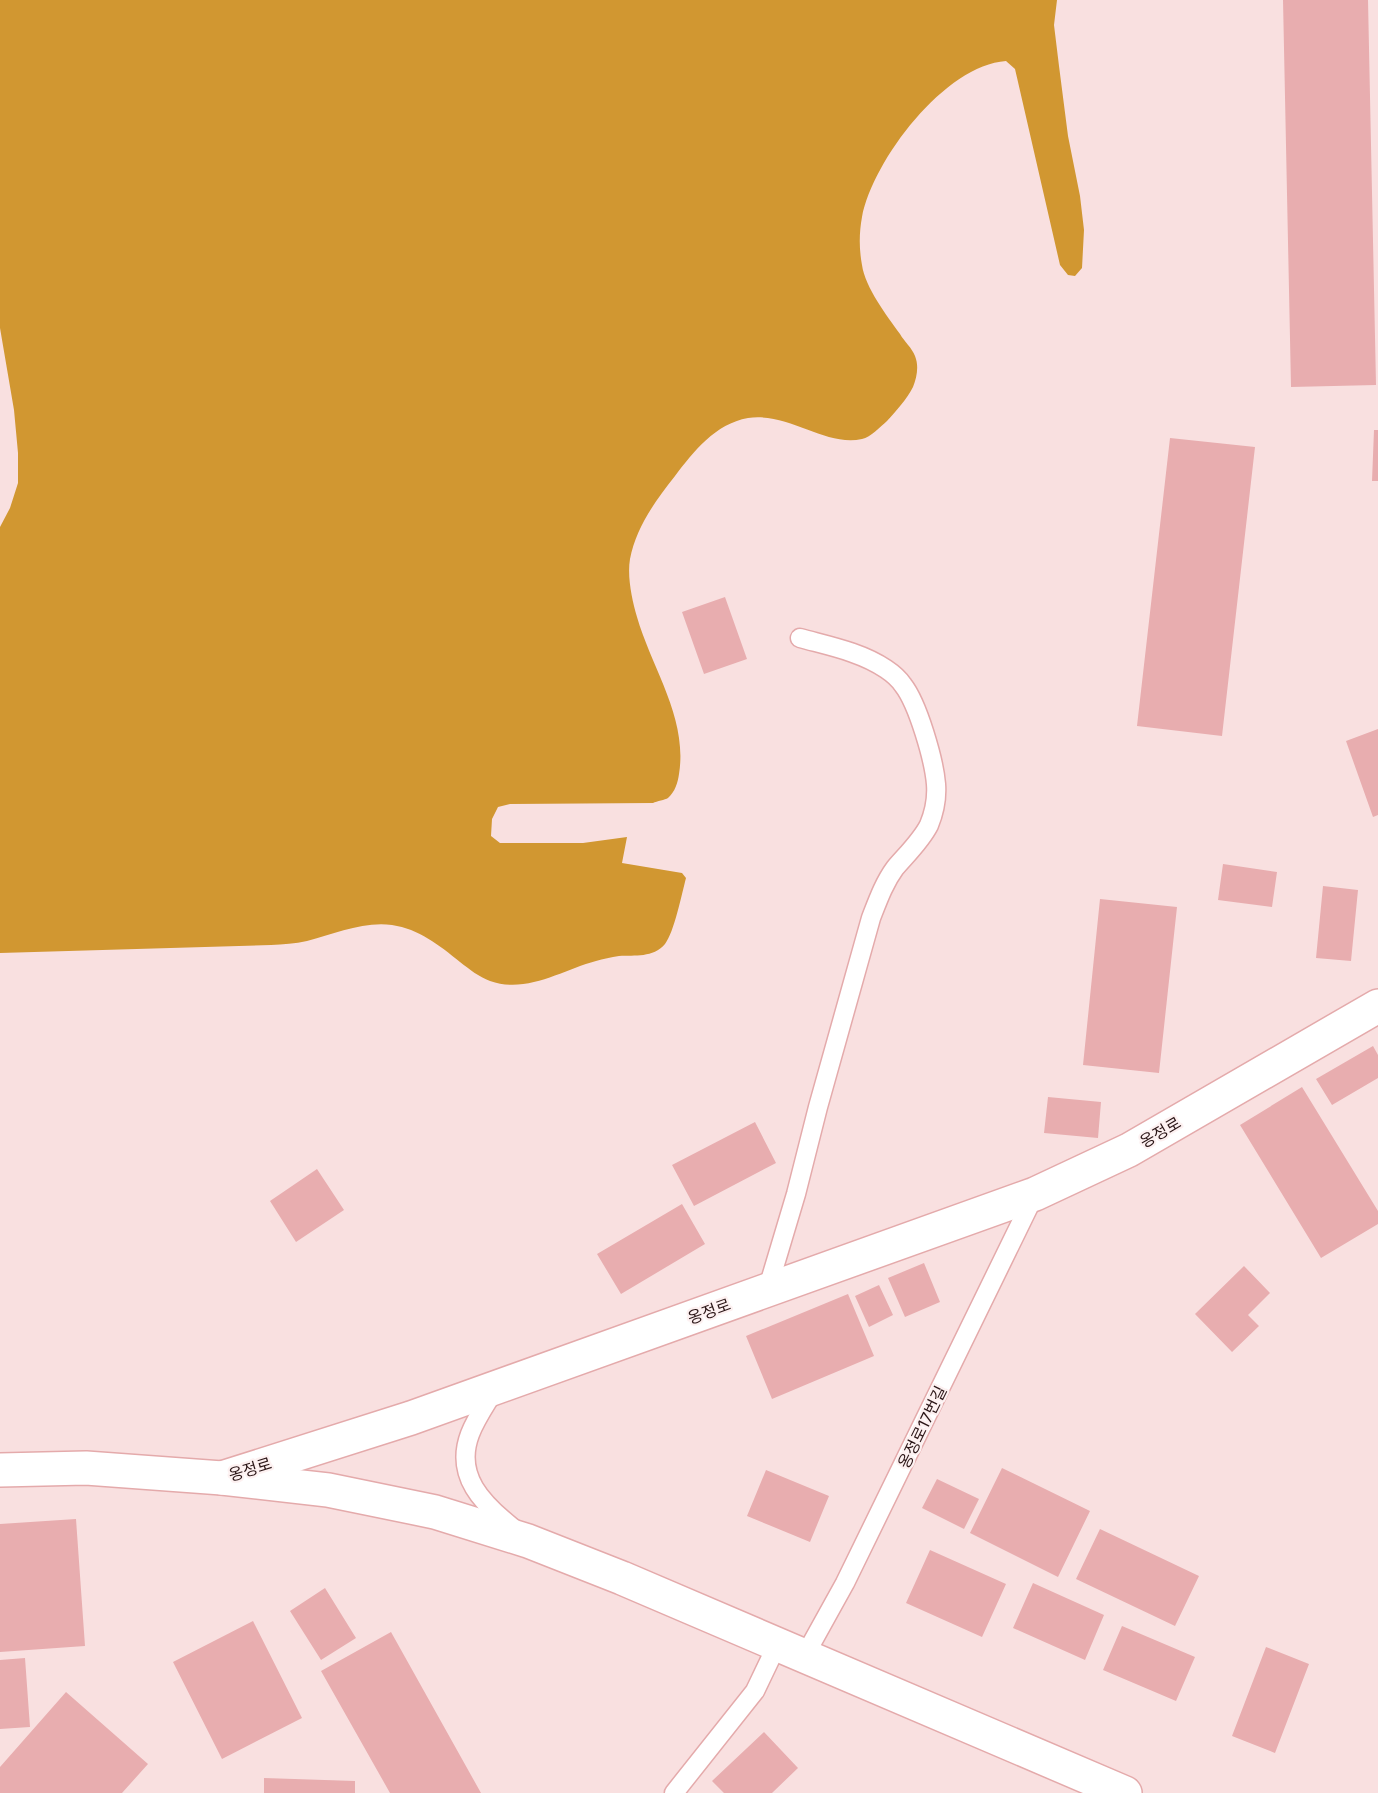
<svg xmlns="http://www.w3.org/2000/svg" width="1378" height="1793" viewBox="0 0 1378 1793" font-family="Inter,'Noto Sans KR',sans-serif">
<rect width="100%" height="100%" fill="#f9e0e0"/>
<path fill="#d19731" d="M 0,0 L 1057,0 L 1054,25 L 1059,66 L 1068,136 L 1080,196 L 1084,230 L 1082,268 L 1075,276 L 1068,275 L 1060,265 L 1015,69 L 1006,61 C 945,65 873,160 862,217 C 859,233 859,249 862,265 C 865,287 887,316 900,334 C 904,341 912,348 915,356 C 919,366 917,377 913,387 C 907,399 896,411 887,421 C 880,427 871,437 862,439 C 825,447 789,412 748,418 C 715,424 694,451 675,476 C 655,501 636,528 630,559 C 627,577 632,600 637,617 C 652,669 688,718 679,774 C 678,782 675,792 668,798 C 665,800 657,801 653,803 L 510,804 L 498,807 L 492,819 L 491,836 L 500,843 L 583,843 L 627,837 L 622,863 L 682,873 L 686,878 C 682,893 674,933 665,944 C 653,958 635,955 619,956 C 611,957 603,959 596,961 C 562,970 527,994 490,981 C 479,977 469,969 460,962 C 439,945 419,929 392,925 C 364,921 334,934 307,941 C 295,944 283,944 271,945 L 0,953 L 0,527 L 10,508 L 18,483 L 18,453 L 14,410 L 0,328 Z"/>
<path fill="#e8adaf" d="M 1283,0 L 1368,0 L 1376,385 L 1291,387 Z
M 1374,430 L 1378,430 L 1378,481 L 1372,481 Z
M 1170,438 L 1255,447 L 1222,736 L 1137,726 Z
M 725,597 L 747,659 L 704,674 L 682,612 Z
M 1378,729 L 1378,815 L 1373,817 L 1346,741 Z
M 1223,864 L 1277,872 L 1272,907 L 1218,900 Z
M 1323,886 L 1358,890 L 1351,961 L 1316,958 Z
M 1100,899 L 1177,907 L 1159,1073 L 1083,1065 Z
M 1373,1046 L 1378,1055 L 1378,1078 L 1332,1105 L 1316,1079 Z
M 1302,1087 L 1378,1211 L 1378,1224 L 1321,1258 L 1240,1125 Z
M 1048,1097 L 1101,1102 L 1098,1138 L 1044,1133 Z
M 755,1122 L 776,1163 L 694,1206 L 672,1165 Z
M 317,1169 L 344,1210 L 296,1242 L 270,1201 Z
M 682,1204 L 705,1244 L 621,1294 L 597,1254 Z
M 924,1263 L 940,1302 L 905,1317 L 888,1278 Z
M 1244,1266 L 1270,1293 L 1248,1315 L 1259,1326 L 1232,1352 L 1195,1314 Z
M 879,1285 L 893,1315 L 869,1327 L 855,1296 Z
M 848,1294 L 874,1356 L 772,1399 L 746,1336 Z
M 1002,1468 L 1090,1511 L 1058,1577 L 970,1533 Z
M 766,1470 L 829,1496 L 810,1542 L 747,1516 Z
M 937,1479 L 979,1499 L 964,1529 L 922,1508 Z
M 76,1519 L 85,1646 L 0,1652 L 0,1524 Z
M 1100,1529 L 1199,1576 L 1175,1626 L 1076,1579 Z
M 930,1550 L 1006,1584 L 982,1637 L 906,1603 Z
M 1033,1583 L 1104,1615 L 1085,1660 L 1013,1628 Z
M 325,1588 L 356,1638 L 321,1660 L 290,1611 Z
M 253,1621 L 302,1718 L 222,1759 L 173,1662 Z
M 1122,1626 L 1195,1657 L 1176,1701 L 1103,1670 Z
M 391,1632 L 481,1793 L 390,1793 L 321,1671 Z
M 1266,1647 L 1309,1664 L 1275,1753 L 1232,1736 Z
M 25,1658 L 30,1727 L 0,1729 L 0,1660 Z
M 66,1692 L 148,1764 L 122,1793 L 0,1793 L 0,1767 Z
M 764,1732 L 798,1768 L 772,1793 L 724,1793 L 712,1781 Z
M 264,1778 L 355,1781 L 355,1793 L 264,1793 Z"/>
<g fill="none" stroke-linecap="round" stroke-linejoin="round">
<g stroke="#e4aaab" stroke-width="21">
<path id="service" d="M 767,1291 L 796,1194 L 818,1107 L 871,918 C 878,900 884,883 895,868 C 906,855 921,841 929,825 C 934,813 937,797 936,784 C 934,760 918,704 903,685 C 899,679 892,673 886,669 C 861,652 829,646 800,638
M 495,1389 C 487,1403 476,1418 470,1434 C 454,1476 483,1504 513,1528
M 804,1657 L 845,1583 L 1035,1194
M 674,1793 L 755,1691 L 777,1645"/>
</g>
<g stroke="#e4aaab" stroke-width="36">
<path id="minor" d="M 222,1478 L 411,1418 L 1035,1194 L 1129,1150 L 1378,1006"/>
</g>
<g stroke="#e4aaab" stroke-width="36">
<path id="tertiary" d="M 0,1470 L 86,1468 L 222,1478 L 328,1490 L 435,1512 L 528,1541 L 622,1578 L 1125,1793"/>
</g>
<use href="#service" stroke="#fff" stroke-width="18"/>
<use href="#minor" stroke="#fff" stroke-width="33"/>
<use href="#tertiary" stroke="#fff" stroke-width="33"/>
</g>
<g text-anchor="middle" stroke-width="4.5" stroke-linejoin="round" paint-order="stroke">
<g font-size="16" fill="#2a1516" stroke="#fdf1f1">
<text transform="translate(1160 1132) rotate(-30)" y="6">옹정로</text>
<text transform="translate(709 1311) rotate(-20)" y="6">옹정로</text>
<text transform="translate(922 1427) rotate(-64)" y="6">옹정로17번길</text>
<text transform="translate(250 1469) rotate(-17)" y="6">옹정로</text>
</g>
</g>
</svg>
